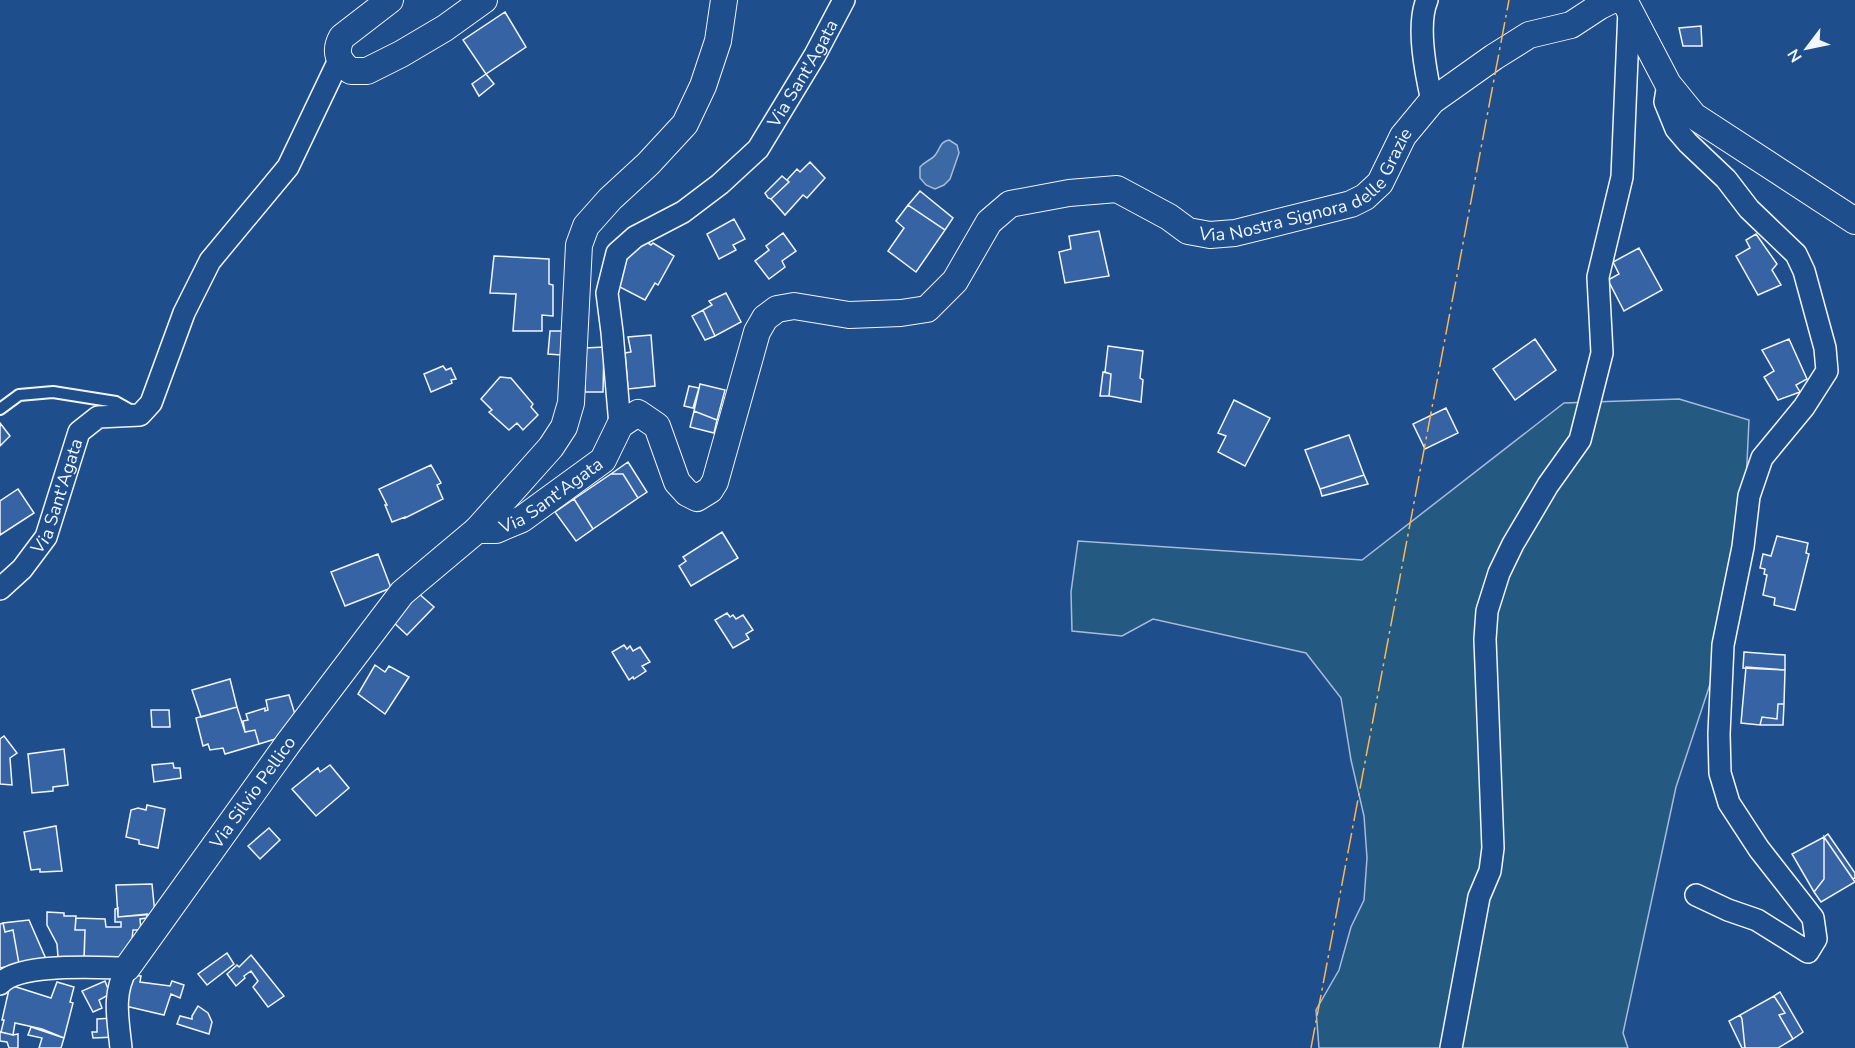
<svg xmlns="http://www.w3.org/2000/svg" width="1855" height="1048" viewBox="0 0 1855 1048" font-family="'Nunito Sans',sans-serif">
<rect width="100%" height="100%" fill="#1f4e8c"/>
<path fill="#245a82" stroke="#a8bbd7" stroke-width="1.5" d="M 1679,399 L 1749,420 L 1743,547 L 1723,645 L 1676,787 L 1623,1033 L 1628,1048 L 1319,1048 L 1316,1010 L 1339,970 L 1351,927 L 1364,900 L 1367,858 L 1364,816 L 1351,760 L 1341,698 L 1306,653 L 1153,619 L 1122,636 L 1072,631 L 1071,592 L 1078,541 L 1362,560 L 1564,403 Z"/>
<path fill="#3b69a3" stroke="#a8bbd7" stroke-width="1.5" d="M 949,140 L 957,145 L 959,153 L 950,179 L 944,185 L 935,189 L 926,185 L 920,178 L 920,167 C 925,161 932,160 936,154 C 941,147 940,142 949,140 Z"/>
<path fill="#3563a3" stroke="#f2f6ff" stroke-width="1.5" d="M 505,12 L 526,47 L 486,74 L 463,40 Z
M 1701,26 L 1702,46 L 1683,46 L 1679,28 Z
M 486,74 L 494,84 L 479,96 L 472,84 Z
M 810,162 L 825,178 L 807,198 L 803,195 L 785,215 L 771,199 L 789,182 L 787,180 L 797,169 L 800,172 Z
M 782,176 L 789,182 L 771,199 L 768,198 L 765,193 Z
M 920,191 L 953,218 L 945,230 L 908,205 Z
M 908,205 L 945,230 L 916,272 L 888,251 L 904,228 L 896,221 Z
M 734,219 L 745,239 L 733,245 L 736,250 L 719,259 L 707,234 Z
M 1099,231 L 1109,276 L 1065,283 L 1059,252 L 1071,249 L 1069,236 Z
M 783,233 L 796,251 L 782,261 L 785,267 L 769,279 L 755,261 L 769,250 L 766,246 Z
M 1756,234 L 1777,264 L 1772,270 L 1781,285 L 1758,295 L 1736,256 L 1750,248 L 1746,240 Z
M 640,238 L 651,245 L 653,243 L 674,256 L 658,285 L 655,283 L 645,300 L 614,284 L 631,249 Z
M 1639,248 L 1662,290 L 1624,311 L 1608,280 L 1619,274 L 1613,262 Z
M 494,256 L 549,259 L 549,284 L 553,285 L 553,316 L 542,315 L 542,331 L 513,331 L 516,294 L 490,293 Z
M 726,293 L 741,322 L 715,336 L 703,310 L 712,305 L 709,301 Z
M 703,310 L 715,336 L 705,340 L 692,316 Z
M 550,331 L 562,331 L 561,355 L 548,354 Z
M 651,335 L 655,386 L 628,389 L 625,353 L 631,352 L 628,337 Z
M 1535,339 L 1556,370 L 1515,400 L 1493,369 Z
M 1789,339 L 1807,379 L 1796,385 L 1800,392 L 1778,400 L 1764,377 L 1774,371 L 1762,350 Z
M 1108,346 L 1143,351 L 1140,378 L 1143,380 L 1141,402 L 1109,396 L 1111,374 L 1105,372 Z
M 604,347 L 603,392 L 585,392 L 585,348 Z
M 443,366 L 446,370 L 451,368 L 456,379 L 451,380 L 452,383 L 431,392 L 424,374 Z
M 1103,372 L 1111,374 L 1109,396 L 1100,396 Z
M 500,377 L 511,378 L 533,404 L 531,407 L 538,415 L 523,430 L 517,423 L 509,430 L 489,412 L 492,410 L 481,399 Z
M 700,384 L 725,390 L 717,420 L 694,411 Z
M 689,386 L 699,388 L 693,408 L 684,406 Z
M 1234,400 L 1270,418 L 1245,466 L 1218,452 L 1226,436 L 1218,433 Z
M 1446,408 L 1458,433 L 1425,449 L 1413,424 Z
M 694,411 L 717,420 L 714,433 L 690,427 Z
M 0,423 L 10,436 L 0,446 Z
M 1349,435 L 1364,475 L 1320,489 L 1305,450 Z
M 628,462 L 647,492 L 638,498 L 623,474 L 611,474 Z
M 431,465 L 441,483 L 437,485 L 443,499 L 405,518 L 405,517 L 392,522 L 385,505 L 387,505 L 379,489 Z
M 611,474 L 623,474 L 638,498 L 593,529 L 574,499 Z
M 1364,475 L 1368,484 L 1322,496 L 1320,489 Z
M 18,489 L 34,513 L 0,535 L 0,501 Z
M 574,499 L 593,529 L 576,541 L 555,512 Z
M 722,532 L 738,558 L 691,586 L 679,566 L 686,561 L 683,557 Z
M 1777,536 L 1808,543 L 1806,553 L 1809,554 L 1795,610 L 1774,605 L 1775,598 L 1763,595 L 1767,575 L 1764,574 L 1765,569 L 1760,568 L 1763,554 L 1771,556 Z
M 378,554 L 391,588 L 345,606 L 331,572 Z
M 418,593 L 434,607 L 407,635 L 392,621 Z
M 727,613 L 730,617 L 733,615 L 736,619 L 743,615 L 753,630 L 746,634 L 749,639 L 733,648 L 715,620 Z
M 624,645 L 627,649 L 630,646 L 633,651 L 640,647 L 650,662 L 642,666 L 646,671 L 634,679 L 633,677 L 629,680 L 612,652 Z
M 1744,652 L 1785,655 L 1785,670 L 1743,668 Z
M 375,665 L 385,672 L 389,666 L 409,677 L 385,714 L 358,694 Z
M 1746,667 L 1785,670 L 1784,704 L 1778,704 L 1777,719 L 1762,717 L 1760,725 L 1741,723 Z
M 230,679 L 237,707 L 201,717 L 192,690 Z
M 289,695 L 298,724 L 285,736 L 259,744 L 255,730 L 245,732 L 243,721 L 248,720 L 246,714 L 265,708 L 265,711 L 268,710 L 266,700 Z
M 1778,704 L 1784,704 L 1783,725 L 1760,725 L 1762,717 L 1777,719 Z
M 237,707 L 245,732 L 255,730 L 259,744 L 225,754 L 223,748 L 210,750 L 208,744 L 203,746 L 196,718 Z
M 151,710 L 169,710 L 170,727 L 152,727 Z
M 4,736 L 17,753 L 10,758 L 12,785 L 0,784 L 0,739 Z
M 64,749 L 68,785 L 53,787 L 53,791 L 32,793 L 28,754 Z
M 173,763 L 174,768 L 180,768 L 181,778 L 154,782 L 152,765 Z
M 330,765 L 349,788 L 316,816 L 292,789 L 318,768 L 320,772 Z
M 147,805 L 165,809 L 158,848 L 139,844 L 139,840 L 126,837 L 131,810 L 138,808 L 146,810 Z
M 56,826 L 62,871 L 42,872 L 40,872 L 40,869 L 31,870 L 24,832 Z
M 269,828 L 280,840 L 260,859 L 248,846 Z
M 1828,834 L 1855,873 L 1855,878 L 1853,879 L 1824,837 Z
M 1824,837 L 1824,879 L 1814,892 L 1792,854 Z
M 1824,837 L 1855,882 L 1821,902 L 1814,892 L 1824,879 Z
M 152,884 L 155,914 L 118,917 L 116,885 Z
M 118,908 L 118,917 L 147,914 L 147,918 L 140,919 L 141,930 L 133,930 L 132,939 L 118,962 L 84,963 L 85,930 L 75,930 L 76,918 L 105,919 L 106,927 L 121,927 L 121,922 L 115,922 L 115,909 Z
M 47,912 L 64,913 L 64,916 L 76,916 L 75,930 L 85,930 L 84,957 L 58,957 L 57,944 L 47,925 Z
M 29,920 L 46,959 L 19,964 L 13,930 L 5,932 L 3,923 Z
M 3,923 L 5,932 L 13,930 L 19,964 L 0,968 L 0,924 Z
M 227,953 L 234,964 L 207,985 L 198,974 Z
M 251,955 L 284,996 L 268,1007 L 253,987 L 258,981 L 251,971 L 244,976 L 245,978 L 236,986 L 227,974 L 237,965 L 239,967 Z
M 128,975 L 141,976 L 140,982 L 170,986 L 172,981 L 184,985 L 180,998 L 171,994 L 164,1015 L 121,1005 Z
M 105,981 L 110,994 L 99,1000 L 102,1008 L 93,1012 L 82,991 Z
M 57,982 L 74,987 L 70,1002 L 73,1003 L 64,1038 L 42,1029 L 15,1023 L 13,1035 L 1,1032 L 4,1020 L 2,1020 L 10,985 L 51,998 Z
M 1780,992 L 1803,1032 L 1793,1039 L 1779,1015 L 1785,1013 L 1774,996 Z
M 1774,996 L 1785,1013 L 1779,1015 L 1793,1039 L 1778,1048 L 1745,1048 L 1742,1019 L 1740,1015 Z
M 198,1006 L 208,1013 L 212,1022 L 209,1034 L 177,1024 L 180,1016 L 192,1019 L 192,1016 Z
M 1740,1015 L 1742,1019 L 1745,1048 L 1742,1048 L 1729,1021 Z
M 113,1018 L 115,1037 L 93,1038 L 92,1032 L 97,1032 L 97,1019 Z
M 31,1027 L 64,1038 L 61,1048 L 39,1048 L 42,1038 L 28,1035 Z
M 0,1032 L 13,1035 L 18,1034 L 18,1048 L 9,1048 L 7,1042 L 0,1041 Z"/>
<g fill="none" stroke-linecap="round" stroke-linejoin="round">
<g stroke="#f2f6ff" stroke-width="14">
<path id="service" d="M 0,409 L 19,395 L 53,392 L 116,402 L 134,412"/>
</g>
<g stroke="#f2f6ff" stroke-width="24">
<g id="minor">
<path d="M 1427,0 C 1416,26 1426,74 1432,101"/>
<path d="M 1668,84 L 1665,102 L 1676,129 L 1688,143 L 1726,179 L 1749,209 L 1796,254 L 1804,271 L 1825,348 L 1827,371 L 1804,407 L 1762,458 L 1749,496 L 1743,547 L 1723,645 L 1719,734 L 1720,773 L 1729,803 L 1759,849 L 1813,918 L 1816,939 L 1808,952 L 1757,920 L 1728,910 L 1696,895"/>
<path id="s1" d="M 620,425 L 612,332 L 607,293 L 617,253 L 635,237 L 683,212 L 720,184 L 758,149 L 815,55 L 844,0"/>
<path id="s2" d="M 0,589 L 22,569 L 46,537 L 79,432 L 98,417 L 140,415 L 151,403 L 184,313 L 210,261 L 288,167 L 339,60"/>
<path d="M 0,984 C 19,962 99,968 127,968"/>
<path d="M 121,1048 C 118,1019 112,994 127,968"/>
<path d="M 1451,1048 L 1479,897 L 1490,871 L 1493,848 L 1485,639 L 1487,611 L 1499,573 L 1513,544 L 1548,485 L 1580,440 L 1602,353 L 1598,277 L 1622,177 L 1629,10"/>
</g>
</g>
<g stroke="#f2f6ff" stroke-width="28">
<g id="tertiary">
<path d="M 390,0 L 342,37 C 334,51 338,62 351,71 L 367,71 L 401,54 L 445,28 L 484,0"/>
<path d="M 1624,0 L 1668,84 L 1694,116 L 1855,221"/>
<path id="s3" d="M 477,530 L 496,530 L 522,519 L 603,460 L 620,425 L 638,413 L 657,426 L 677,482 L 687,493 L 697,498 L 710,490 L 715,482 L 757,332 L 765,318 L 777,309 L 794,306 L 849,315 L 901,313 L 927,309 L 955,281 L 989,222 L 1010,204 L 1069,193 L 1117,189 L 1169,217 L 1188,231 L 1210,235 L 1235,233 L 1351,204 L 1365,197 L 1380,183 L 1403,136 L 1432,101 L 1494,57 L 1529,35 L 1571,25 L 1600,6 L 1612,0 L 1621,0"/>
<path id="s4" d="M 127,968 L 289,742 L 402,593 L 477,530 L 551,447 L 564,427 L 571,403 L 579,245 L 586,226 L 610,199 L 648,164 L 685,124 L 703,86 L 718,41 L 724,0"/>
</g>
</g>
<use href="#service" stroke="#1f4e8c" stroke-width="10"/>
<use href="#minor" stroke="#1f4e8c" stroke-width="21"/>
<use href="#tertiary" stroke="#1f4e8c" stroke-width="26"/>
<path stroke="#ffb74d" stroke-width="1.5" stroke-dasharray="21 4.5 3 4.5" stroke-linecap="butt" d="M 1311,1048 L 1509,0"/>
</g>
<g text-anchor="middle" stroke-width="4.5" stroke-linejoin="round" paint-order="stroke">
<g font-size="18" fill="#f2f6ff" stroke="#1f4e8c">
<text dy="6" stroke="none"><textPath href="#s1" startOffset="438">Via Sant'Agata</textPath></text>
<text dy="6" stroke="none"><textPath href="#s3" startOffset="1143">Via Nostra Signora delle Grazie</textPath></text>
<text dy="6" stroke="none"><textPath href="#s3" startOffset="84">Via Sant'Agata</textPath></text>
<text dy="6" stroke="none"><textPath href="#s2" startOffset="112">Via Sant'Agata</textPath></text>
<text dy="6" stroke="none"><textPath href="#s4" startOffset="216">Via Silvio Pellico</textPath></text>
</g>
</g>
<g transform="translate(1807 48) rotate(238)" stroke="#1f4e8c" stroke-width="4.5" paint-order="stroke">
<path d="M0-4.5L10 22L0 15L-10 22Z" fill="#f2f6ff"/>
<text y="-9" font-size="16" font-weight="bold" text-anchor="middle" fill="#f2f6ff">N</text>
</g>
</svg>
